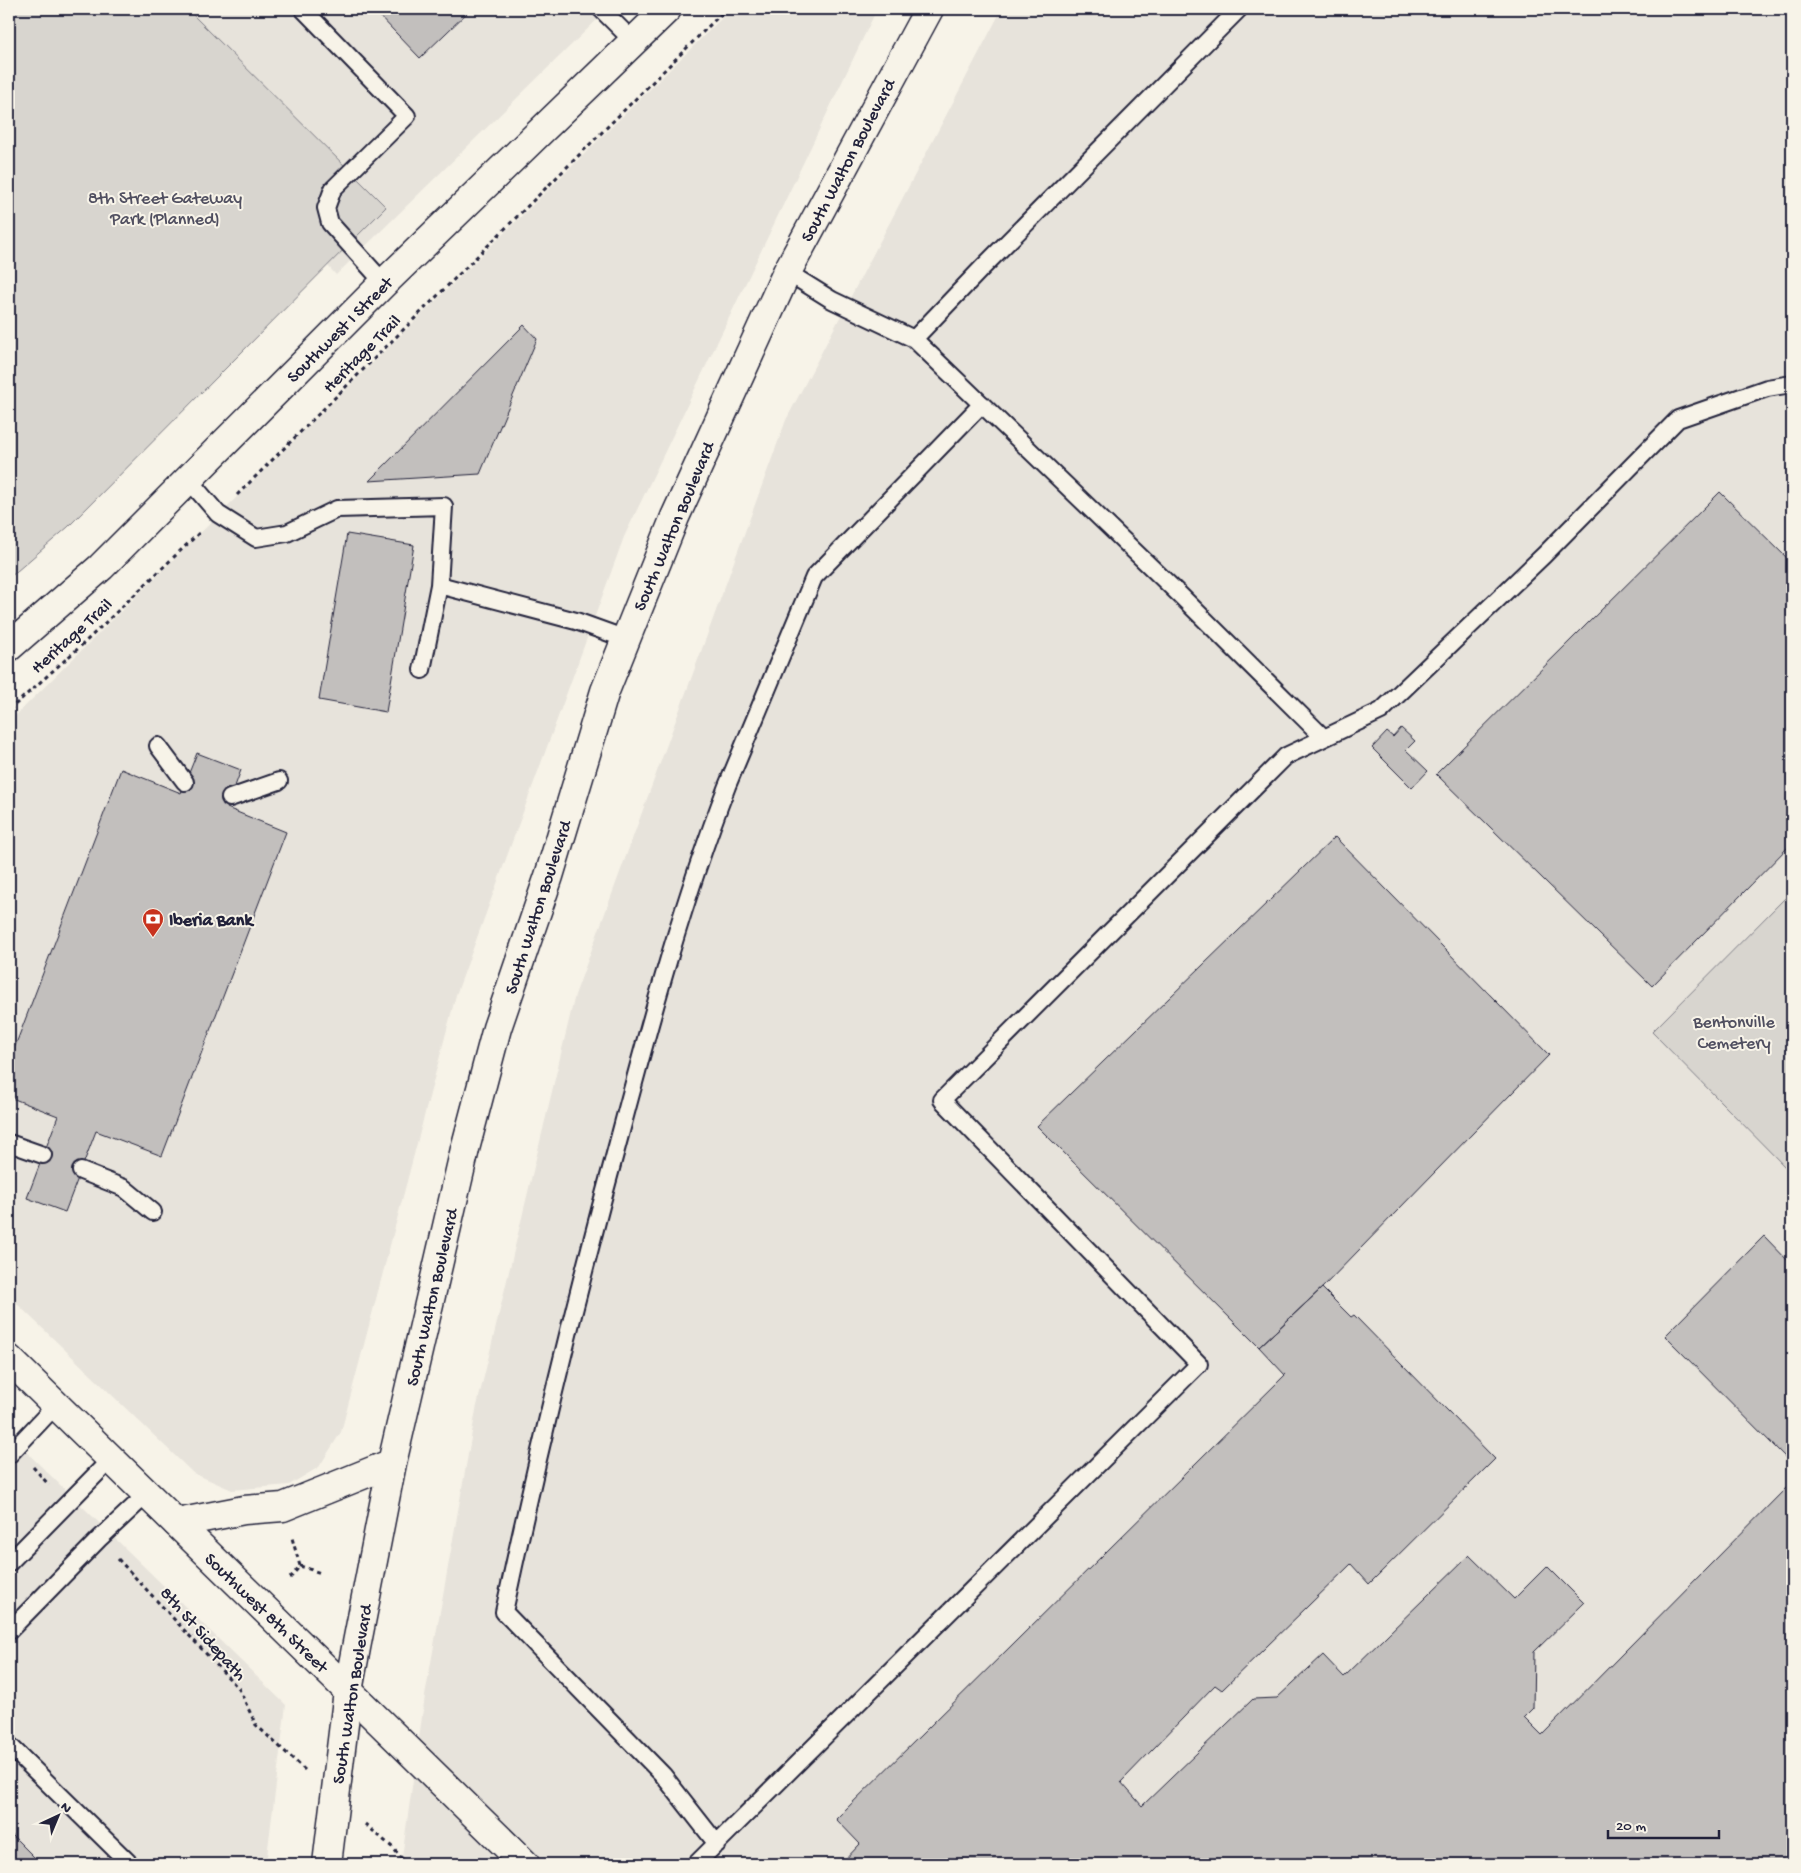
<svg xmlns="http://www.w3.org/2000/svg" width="1801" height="1873" viewBox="0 0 1801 1873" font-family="'Gochi Hand',sans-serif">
<rect width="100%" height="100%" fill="#f7f3e8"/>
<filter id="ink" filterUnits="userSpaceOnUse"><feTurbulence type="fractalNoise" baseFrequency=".02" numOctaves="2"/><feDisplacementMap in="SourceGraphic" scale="10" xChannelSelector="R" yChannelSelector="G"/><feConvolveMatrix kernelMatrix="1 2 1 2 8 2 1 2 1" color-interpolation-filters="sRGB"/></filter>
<g filter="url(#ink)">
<path fill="#e7e3db" d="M 185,9 L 608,9 L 336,275 L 262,191 Z
M 731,9 L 877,9 L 624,537 L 456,995 L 341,1432 L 319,1467 L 289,1485 L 232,1490 L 193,1473 L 9,1296 L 9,722 Z
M 1002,9 L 1792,9 L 1792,891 L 1652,1032 L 1792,1174 L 1792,1864 L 401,1864 L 425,1696 L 476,1410 L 575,995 L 786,420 Z
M 9,1435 L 286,1705 L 266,1864 L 9,1864 Z"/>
<path fill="#d8d5cf" stroke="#7d7c85" d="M 9,9 L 187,9 L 386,207 L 68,527 L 9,578 Z
M 1792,891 L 1792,1174 L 1652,1032 Z"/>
<path fill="#c2bfbd" stroke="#22223b" d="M 373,9 L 471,9 L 420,58 Z
M 524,325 L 537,339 L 480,474 L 369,481 Z
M 1720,492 L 1792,563 L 1792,843 L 1652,986 L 1436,774 Z
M 347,534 L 414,545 L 386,712 L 319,700 Z
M 1401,728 L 1415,741 L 1406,750 L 1428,771 L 1412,788 L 1372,748 L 1387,732 L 1393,737 Z
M 197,753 L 241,770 L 227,808 L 286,832 L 162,1156 L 96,1131 L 65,1212 L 27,1198 L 58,1116 L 9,1097 L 9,1062 L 121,769 L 181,793 Z
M 1335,837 L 1549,1055 L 1322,1288 L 1259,1347 L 1037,1126 Z
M 1764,1236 L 1792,1265 L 1792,1464 L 1665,1336 Z
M 1322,1288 L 1351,1317 L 1354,1315 L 1495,1459 L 1369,1584 L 1351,1564 L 1222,1690 L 1215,1685 L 1121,1782 L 1142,1806 L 1253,1699 L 1277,1698 L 1323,1655 L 1344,1677 L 1469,1555 L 1514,1599 L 1547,1566 L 1584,1603 L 1534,1652 L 1533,1708 L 1524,1717 L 1542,1735 L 1792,1482 L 1792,1864 L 841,1864 L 860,1844 L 836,1819 L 1285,1375 L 1259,1347 Z
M 9,1832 L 41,1864 L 9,1864 Z"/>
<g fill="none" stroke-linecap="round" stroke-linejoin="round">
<g stroke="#22223b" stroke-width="20">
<path id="service" d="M 303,9 L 407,116 L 333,189 L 326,208 L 330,223 L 384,283
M 601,9 L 634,42
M 787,272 L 832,300 L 914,339 L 1180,595 L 1323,737
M 914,339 L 983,267 L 1239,9
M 188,479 L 218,514 L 256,538 L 287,533 L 337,509 L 444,506 L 439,585 L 576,621 L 626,639
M 422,670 L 439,585
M 158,746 L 185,782
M 230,798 L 279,781
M 9,1143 L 43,1155
M 81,1171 L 124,1188 L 153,1212
M 9,1455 L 56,1405
M 9,1563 L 111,1459
M 9,1631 L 99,1539 L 147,1494
M 9,1745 L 130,1864
M 717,1844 L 663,1775 L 504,1612 C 538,1452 577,1293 620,1135 C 651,1018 683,900 727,786 L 814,577 L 982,404
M 696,1864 L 1199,1364 L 942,1100 L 1286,756 L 1381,711 L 1544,555 L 1678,419 L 1767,388 L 1792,384"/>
</g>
<g stroke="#22223b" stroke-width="31">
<path id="secondary" d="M 9,647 L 101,567 L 384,283 L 667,9
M 9,1359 L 525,1864"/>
</g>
<g stroke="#22223b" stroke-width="31">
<path id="primary" d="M 177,1523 L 244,1510 L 283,1507 L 392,1463
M 327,1864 L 348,1691 L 356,1648 L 392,1463 L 465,1149 L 497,1028 L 549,876 L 605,691 L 675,517 L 787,272 L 929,9"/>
</g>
<path stroke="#22223b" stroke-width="3" stroke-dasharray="4 4" stroke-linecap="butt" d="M 237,495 L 726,9
M 9,710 L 83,644 L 199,533
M 33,1467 L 49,1485
M 118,1559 L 239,1689 L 256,1725 L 305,1770
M 300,1566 L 321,1573
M 290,1578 L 300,1566 L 292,1538
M 365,1824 L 392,1847 L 407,1864"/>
<use href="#service" stroke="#f7f3e8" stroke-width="16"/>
<use href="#secondary" stroke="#f7f3e8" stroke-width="28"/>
<use href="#primary" stroke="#f7f3e8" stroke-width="28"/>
</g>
</g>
<defs>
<g id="bank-pin" transform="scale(1.125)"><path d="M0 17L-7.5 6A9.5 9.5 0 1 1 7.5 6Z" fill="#c8321e" stroke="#f7f3e8"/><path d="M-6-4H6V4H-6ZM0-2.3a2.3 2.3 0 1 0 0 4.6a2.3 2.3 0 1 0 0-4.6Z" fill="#fff"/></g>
</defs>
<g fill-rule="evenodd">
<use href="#bank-pin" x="153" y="919"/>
</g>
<g text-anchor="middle" stroke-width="4" stroke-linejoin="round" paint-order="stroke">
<g font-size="18" fill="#22223b" stroke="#f7f3e8">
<text transform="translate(847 160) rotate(-62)" y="6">South Walton Boulevard</text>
<text transform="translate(339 329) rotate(-45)" y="6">Southwest I Street</text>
<text transform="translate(361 353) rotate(-45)" y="6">Heritage Trail</text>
<text transform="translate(673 526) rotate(-67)" y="6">South Walton Boulevard</text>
<text transform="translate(71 635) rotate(-42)" y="6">Heritage Trail</text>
<text transform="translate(537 907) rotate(-72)" y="6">South Walton Boulevard</text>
<text transform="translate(431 1297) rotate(-77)" y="6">South Walton Boulevard</text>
<text transform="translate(267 1612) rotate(44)" y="6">Southwest 8th Street</text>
<text transform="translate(204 1633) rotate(48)" y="6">8th St Sidepath</text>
<text transform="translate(351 1694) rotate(-81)" y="6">South Walton Boulevard</text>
</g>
<g font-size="18" fill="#504f60" stroke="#f7f3e8">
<text x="165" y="203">8th Street Gateway<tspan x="165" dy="21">Park (Planned)</tspan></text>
<text x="1734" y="1027">Bentonville<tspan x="1734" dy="21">Cemetery</tspan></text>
</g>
<g font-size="18" font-weight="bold" fill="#22223b" stroke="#f7f3e8" text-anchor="start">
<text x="169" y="925">Iberia Bank</text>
</g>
</g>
<rect width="1801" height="1873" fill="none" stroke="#f7f3e8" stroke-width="30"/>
<rect x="15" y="15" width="1771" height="1843" fill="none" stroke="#22223b" stroke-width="2" filter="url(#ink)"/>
<g transform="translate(58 1816) rotate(44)" stroke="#f7f3e8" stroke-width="4" paint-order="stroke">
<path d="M0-4L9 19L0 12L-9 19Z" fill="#22223b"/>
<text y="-8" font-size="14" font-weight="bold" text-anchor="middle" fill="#22223b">N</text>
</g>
<path d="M1608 1830v8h111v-8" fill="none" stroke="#22223b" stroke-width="2.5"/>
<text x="1616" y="1830" font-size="15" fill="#22223b" stroke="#f7f3e8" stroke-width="4" paint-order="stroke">20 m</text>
</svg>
